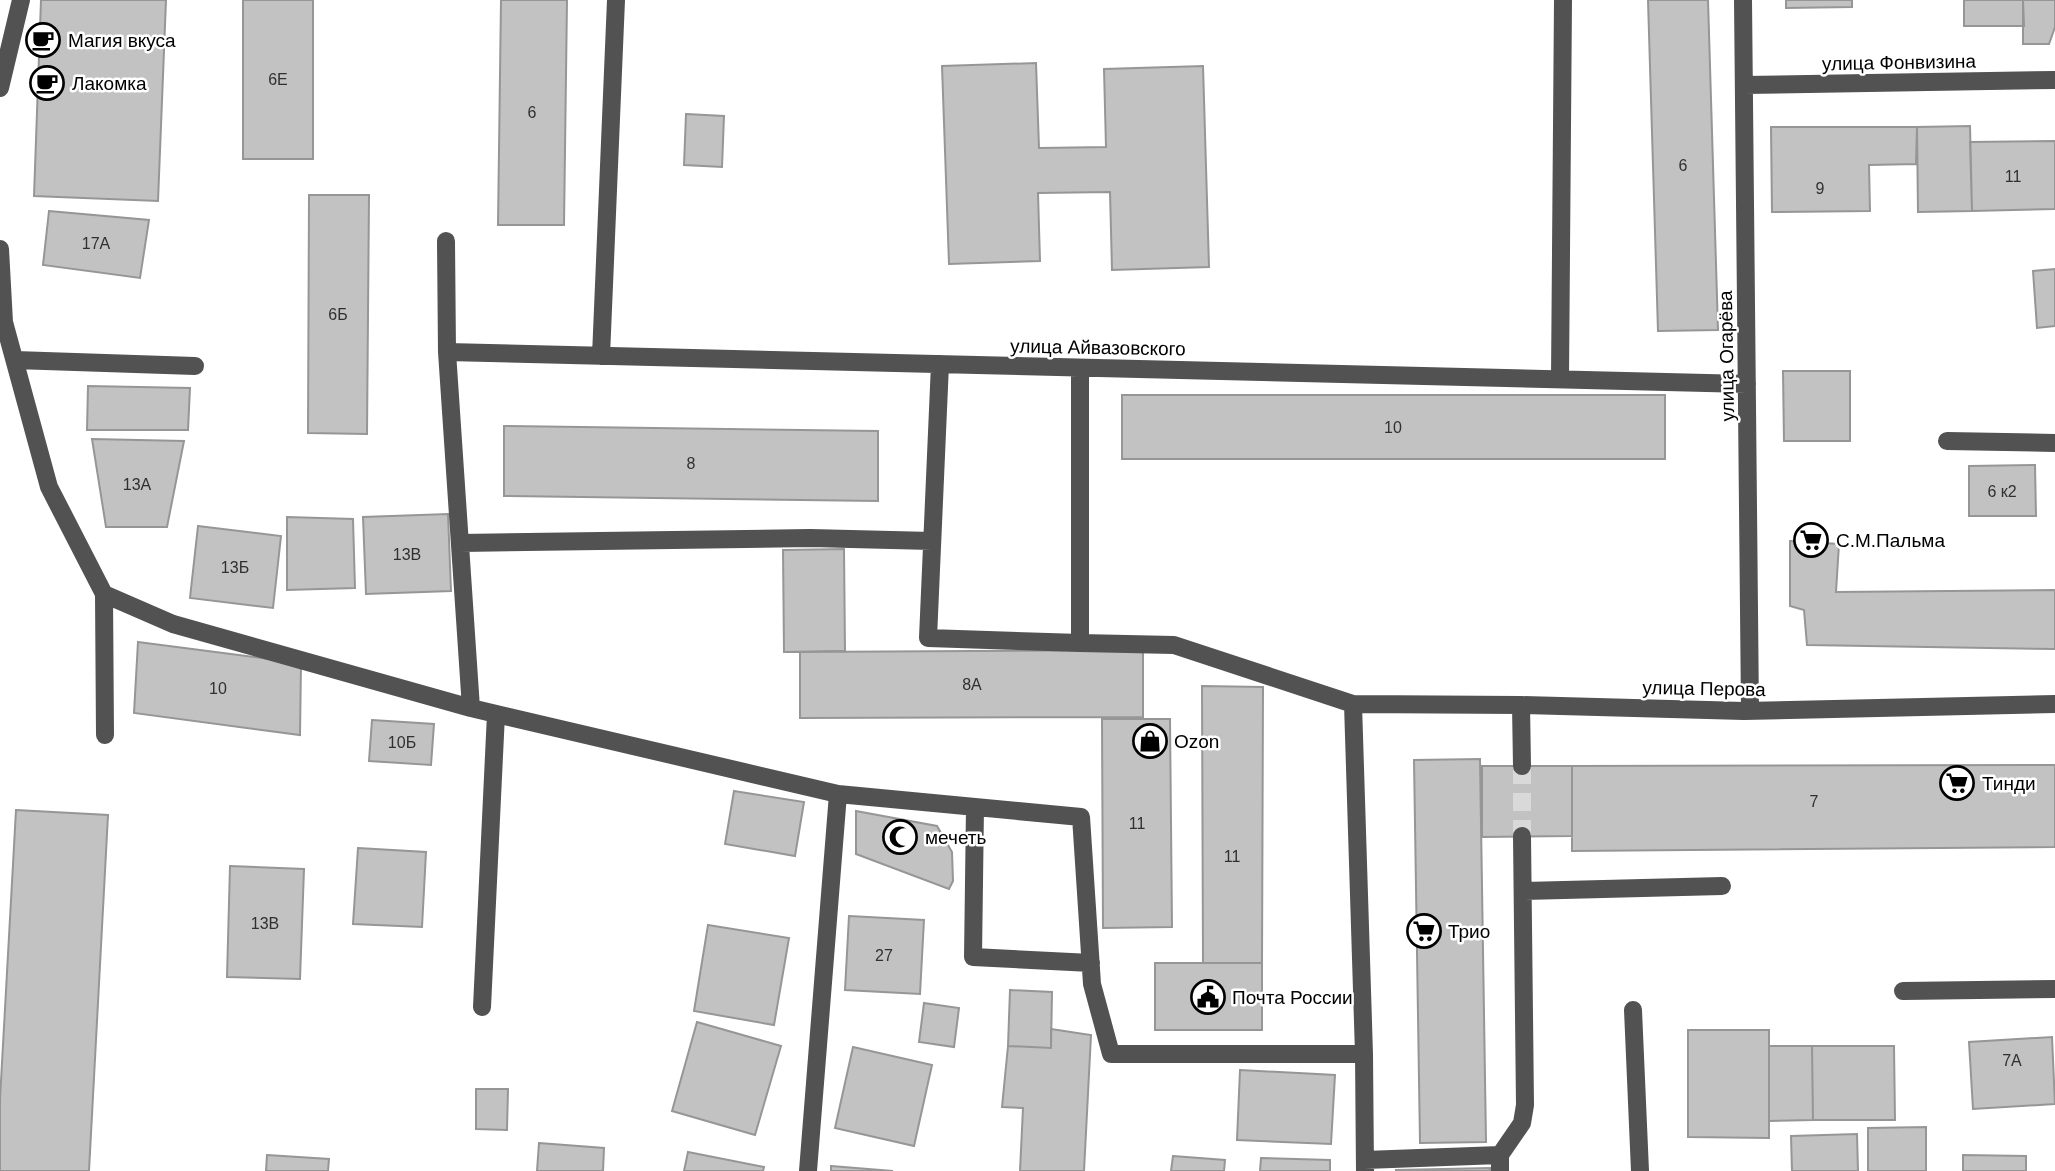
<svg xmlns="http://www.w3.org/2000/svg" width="2055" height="1171" viewBox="0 0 2055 1171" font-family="Helvetica,sans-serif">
<rect width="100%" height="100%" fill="#fff"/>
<path fill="#c2c2c2" stroke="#969696" stroke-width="2" d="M 41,0 L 166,0 L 158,201 L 34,196 Z
M 243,0 L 313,0 L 313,159 L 243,159 Z
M 501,0 L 567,0 L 564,225 L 498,225 Z
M 1648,0 L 1708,0 L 1718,330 L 1658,331 Z
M 1786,0 L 1852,0 L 1852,7 L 1786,8 Z
M 1964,0 L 2023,0 L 2024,26 L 1964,26 Z
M 2023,0 L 2055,0 L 2055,27 L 2049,44 L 2023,44 Z
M 1036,63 L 1039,148 L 1106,147 L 1104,69 L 1203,66 L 1209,267 L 1112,270 L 1110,192 L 1038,193 L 1040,261 L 949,264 L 942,66 Z
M 686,114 L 724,116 L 722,167 L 684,165 Z
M 1970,126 L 1972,211 L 1918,212 L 1917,127 Z
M 1771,127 L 1917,127 L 1916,164 L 1869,165 L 1870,211 L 1772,212 Z
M 2055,141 L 2055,209 L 1972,211 L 1970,142 Z
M 309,195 L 369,195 L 367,434 L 308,433 Z
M 49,211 L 149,220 L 140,278 L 43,265 Z
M 2055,269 L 2055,326 L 2037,328 L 2033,271 Z
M 1783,371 L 1850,371 L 1850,441 L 1784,441 Z
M 88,386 L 190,388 L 188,430 L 87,430 Z
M 1122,395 L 1665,395 L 1665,459 L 1122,459 Z
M 504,426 L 878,431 L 878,501 L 504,496 Z
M 92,439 L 184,441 L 167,527 L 106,527 Z
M 2035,465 L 2036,516 L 1969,516 L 1969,466 Z
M 448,514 L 451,591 L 366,594 L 363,517 Z
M 287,517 L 353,519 L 355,588 L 287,590 Z
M 198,526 L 281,536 L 273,608 L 190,598 Z
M 1790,541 L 1839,544 L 1836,592 L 2055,590 L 2055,649 L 1807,645 L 1804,610 L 1790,606 Z
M 844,549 L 845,651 L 784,652 L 783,550 Z
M 138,642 L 301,663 L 300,735 L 134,713 Z
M 1143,650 L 1143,717 L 800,718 L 800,652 Z
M 1202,686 L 1263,687 L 1262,963 L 1203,963 Z
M 1102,719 L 1170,719 L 1172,927 L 1103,928 Z
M 372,720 L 434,724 L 431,765 L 369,761 Z
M 1480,759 L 1486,1142 L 1420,1143 L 1414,760 Z
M 2055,765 L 2055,847 L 1572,851 L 1572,766 Z
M 1482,766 L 1572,766 L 1572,836 L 1482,837 Z
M 734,791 L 804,802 L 795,856 L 725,844 Z
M 16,810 L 108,815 L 89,1171 L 0,1171 L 0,1099 Z
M 856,811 L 937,826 L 952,852 L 953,881 L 949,889 L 856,854 Z
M 358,848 L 426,852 L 422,927 L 353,924 Z
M 230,866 L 304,869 L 300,979 L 227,977 Z
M 849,916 L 924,920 L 920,994 L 845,990 Z
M 708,925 L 789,938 L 774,1025 L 694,1011 Z
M 1155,963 L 1262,963 L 1262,1030 L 1155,1030 Z
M 1010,990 L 1052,992 L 1051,1048 L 1008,1046 Z
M 924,1003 L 959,1008 L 954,1047 L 919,1042 Z
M 697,1022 L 781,1046 L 755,1135 L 672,1111 Z
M 1051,1029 L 1091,1035 L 1084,1171 L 1020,1171 L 1023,1108 L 1002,1107 L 1008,1046 L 1051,1048 Z
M 1688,1030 L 1769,1030 L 1769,1138 L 1688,1137 Z
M 2052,1037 L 2055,1104 L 1973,1109 L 1969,1042 Z
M 1769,1046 L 1812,1046 L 1813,1120 L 1769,1121 Z
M 1812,1046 L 1894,1046 L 1895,1120 L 1813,1120 Z
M 853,1047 L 932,1065 L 914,1146 L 835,1128 Z
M 1240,1070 L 1335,1075 L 1331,1144 L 1237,1140 Z
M 476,1089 L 508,1089 L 507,1130 L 476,1129 Z
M 1926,1127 L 1926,1171 L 1868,1171 L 1868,1128 Z
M 1857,1134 L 1858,1171 L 1792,1171 L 1791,1136 Z
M 539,1143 L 604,1148 L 603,1171 L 537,1171 Z
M 688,1152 L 764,1167 L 763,1171 L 684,1171 Z
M 267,1155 L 329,1159 L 328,1171 L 266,1171 Z
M 1963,1155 L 2026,1156 L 2026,1171 L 1963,1171 Z
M 1173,1156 L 1225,1160 L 1224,1171 L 1171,1171 Z
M 1261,1158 L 1330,1160 L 1330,1171 L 1260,1171 Z
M 831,1166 L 893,1171 L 831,1171 Z
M 1490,1168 L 1490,1171 L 1396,1171 L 1396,1170 Z"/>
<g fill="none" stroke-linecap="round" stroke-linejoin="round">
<path stroke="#d9d9d9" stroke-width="18" stroke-dasharray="18 9" stroke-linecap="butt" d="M 1522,766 L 1522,836"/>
<path stroke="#525252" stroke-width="18" d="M 1743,0 L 1750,711
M 1744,85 L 2055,80
M 0,88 L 21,0
M 446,241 L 447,352 L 471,708
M 0,249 L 4,322 L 49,487 L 104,594 L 173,624 L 471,708 L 838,794 L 1081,817 L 1092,984 L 1111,1054 L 1364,1054
M 447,352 L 1747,384
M 601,356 L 616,0
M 15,360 L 195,366
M 940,364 L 928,638 L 1080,643
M 1080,368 L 1080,643 L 1174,645 L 1353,704 L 1521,705 L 1744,711 L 2055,704
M 1560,379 L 1563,0
M 1947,441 L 2055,443
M 460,543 L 810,538 L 932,541
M 104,594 L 105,735
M 1353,704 L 1364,1054 L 1365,1171
M 1521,705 L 1522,766
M 975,807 L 973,957 L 1091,963
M 1524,891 L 1722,886
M 1903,991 L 2055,989
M 482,1007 L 496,714
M 1633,1010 L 1640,1171
M 1500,1155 L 1522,1123 L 1525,1105 L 1522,836
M 1365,1160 L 1500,1155 L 1500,1171
M 808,1171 L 838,794"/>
</g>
<defs>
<g id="cafe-ring" transform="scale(1.75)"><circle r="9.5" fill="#fff" stroke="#000" stroke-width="1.5"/><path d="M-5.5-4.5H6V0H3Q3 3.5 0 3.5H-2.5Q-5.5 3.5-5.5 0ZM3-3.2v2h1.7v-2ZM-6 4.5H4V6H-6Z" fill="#000"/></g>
<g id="supermarket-ring" transform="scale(1.75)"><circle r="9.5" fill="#fff" stroke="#000" stroke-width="1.5"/><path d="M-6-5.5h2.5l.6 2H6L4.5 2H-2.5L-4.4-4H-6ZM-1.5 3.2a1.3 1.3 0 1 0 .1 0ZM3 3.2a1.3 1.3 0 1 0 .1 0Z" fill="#000"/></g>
<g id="shop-ring" transform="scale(1.75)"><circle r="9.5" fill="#fff" stroke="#000" stroke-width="1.5"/><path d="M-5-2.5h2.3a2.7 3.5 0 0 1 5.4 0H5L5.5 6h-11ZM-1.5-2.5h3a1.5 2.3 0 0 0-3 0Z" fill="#000"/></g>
<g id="mosque-ring" transform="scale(1.75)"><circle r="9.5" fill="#fff" stroke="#000" stroke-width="1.5"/><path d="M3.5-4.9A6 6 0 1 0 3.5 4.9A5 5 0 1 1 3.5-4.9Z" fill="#000"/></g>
<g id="civic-ring" transform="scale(1.75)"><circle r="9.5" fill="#fff" stroke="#000" stroke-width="1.5"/><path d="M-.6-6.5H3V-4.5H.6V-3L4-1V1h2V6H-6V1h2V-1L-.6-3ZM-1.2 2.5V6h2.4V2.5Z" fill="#000"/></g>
</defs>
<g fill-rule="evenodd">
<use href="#cafe-ring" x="43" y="40"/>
<use href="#cafe-ring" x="47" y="83"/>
<use href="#supermarket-ring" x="1811" y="540"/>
<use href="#shop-ring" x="1150" y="741"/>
<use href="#supermarket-ring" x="1957" y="783"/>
<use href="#mosque-ring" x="900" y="837"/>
<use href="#supermarket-ring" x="1424" y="931"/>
<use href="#civic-ring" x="1208" y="997"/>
</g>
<g text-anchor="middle" stroke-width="5" stroke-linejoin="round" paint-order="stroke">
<g font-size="16" fill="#303030">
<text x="278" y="85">6Е</text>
<text x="532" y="118">6</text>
<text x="1683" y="171">6</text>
<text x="2013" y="182">11</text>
<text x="1820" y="194">9</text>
<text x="96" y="249">17А</text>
<text x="338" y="320">6Б</text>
<text x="1393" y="433">10</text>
<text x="691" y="469">8</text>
<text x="137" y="490">13А</text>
<text x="2002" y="497">6 к2</text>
<text x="407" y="560">13В</text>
<text x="235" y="573">13Б</text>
<text x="972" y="690">8А</text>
<text x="218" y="694">10</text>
<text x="402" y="748">10Б</text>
<text x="1814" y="807">7</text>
<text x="1137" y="829">11</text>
<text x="1232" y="862">11</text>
<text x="265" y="929">13В</text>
<text x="884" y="961">27</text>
<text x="2012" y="1066">7А</text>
</g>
<g font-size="19" fill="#000" stroke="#fff" text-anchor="start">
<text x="68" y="47">Магия вкуса</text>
<text x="72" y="90">Лакомка</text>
<text x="1836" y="547">С.М.Пальма</text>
<text x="1174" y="748">Ozon</text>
<text x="1982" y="790">Тинди</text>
<text x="925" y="844">мечеть</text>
<text x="1448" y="938">Трио</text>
<text x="1232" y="1004">Почта России</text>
</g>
<g font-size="19" fill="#000" stroke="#fff">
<text transform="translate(1899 62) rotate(-1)" y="7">улица Фонвизина</text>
<text transform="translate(1098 347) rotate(1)" y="7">улица Айвазовского</text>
<text transform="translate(1726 356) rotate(-91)" y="7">улица Огарёва</text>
<text transform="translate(1704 688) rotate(1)" y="7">улица Перова</text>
</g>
</g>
</svg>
